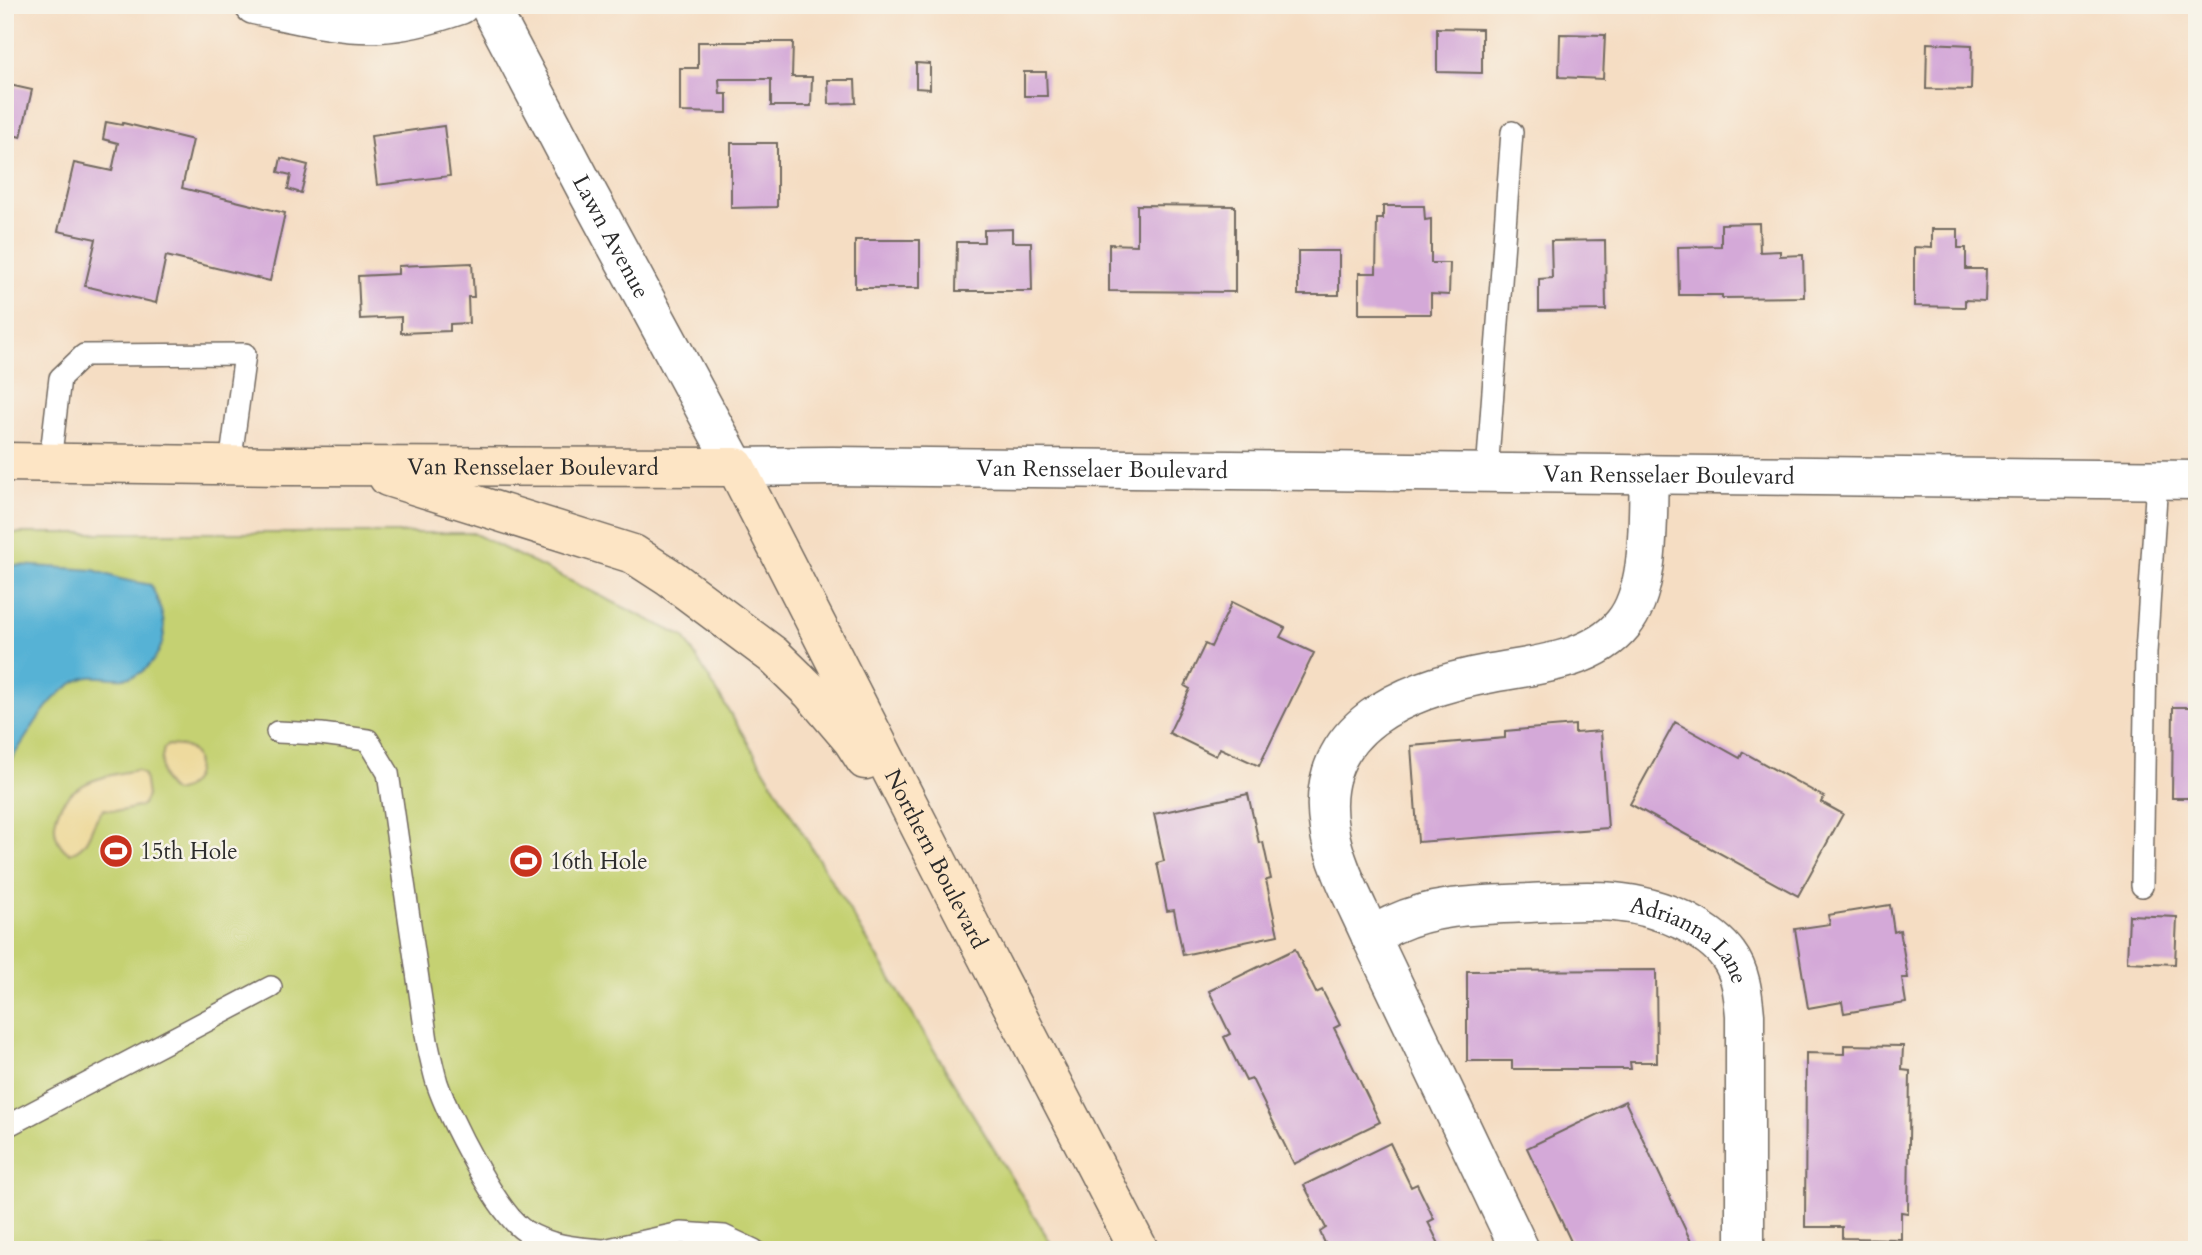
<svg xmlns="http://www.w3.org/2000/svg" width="2202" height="1255" viewBox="0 0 2202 1255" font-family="Cardo,serif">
<rect width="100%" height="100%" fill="#f7f3e8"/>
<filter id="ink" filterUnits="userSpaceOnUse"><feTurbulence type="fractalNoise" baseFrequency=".0143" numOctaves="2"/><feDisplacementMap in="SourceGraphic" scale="14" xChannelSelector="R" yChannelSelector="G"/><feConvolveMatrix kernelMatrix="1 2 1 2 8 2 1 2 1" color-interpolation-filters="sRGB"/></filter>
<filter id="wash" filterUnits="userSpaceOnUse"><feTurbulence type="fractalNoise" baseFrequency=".00686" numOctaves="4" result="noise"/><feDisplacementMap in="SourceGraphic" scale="28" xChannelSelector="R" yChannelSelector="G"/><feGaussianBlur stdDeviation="1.57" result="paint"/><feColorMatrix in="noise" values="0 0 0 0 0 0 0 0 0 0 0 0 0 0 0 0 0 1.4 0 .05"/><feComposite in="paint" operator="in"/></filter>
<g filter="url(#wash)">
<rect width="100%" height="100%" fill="#f5ddc3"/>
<path fill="#c5d172" stroke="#787e4e" stroke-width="2" d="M 5,533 L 473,533 L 684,637 L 1055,1250 L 5,1250 Z"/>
<path fill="#eeda9e" stroke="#8c8264" stroke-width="2" d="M 168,745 C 173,746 180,745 185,747 C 201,752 199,776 189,785 C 185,790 179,791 174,792 C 158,781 160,765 164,748 Z
M 137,770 L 144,775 L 147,796 L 142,806 L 121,811 L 104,809 C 89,822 93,847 69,853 C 60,847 54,836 55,824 C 59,784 105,775 137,770 Z"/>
<path fill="#57b2d5" stroke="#416e80" stroke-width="2" d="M 20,565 L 94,570 L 120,579 L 151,585 C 157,598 163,612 164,626 C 166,648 148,676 125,678 C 97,680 91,668 64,690 C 39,709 25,743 5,768 L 5,566 Z"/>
<g id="blocks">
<path fill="#d4a9d8" d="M 1437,28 L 1482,29 L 1482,73 L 1437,72 Z
M 1560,34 L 1605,35 L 1603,79 L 1559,77 Z
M 698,42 L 793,42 L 792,77 L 812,77 L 811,106 L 771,106 L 771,79 L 719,79 L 720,94 L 727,94 L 727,113 L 680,112 L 680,68 L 698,68 Z
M 1927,43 L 1972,45 L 1971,90 L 1926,89 Z
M 916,63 L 930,64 L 930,89 L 916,88 Z
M 1024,72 L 1046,72 L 1047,96 L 1024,96 Z
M 828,80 L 855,80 L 856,103 L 829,104 Z
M 5,84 L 32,90 L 21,137 L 8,134 L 6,140 Z
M 106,122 L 122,125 L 123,123 L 193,140 L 182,188 L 285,213 L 270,281 L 166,256 L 156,303 L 85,286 L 96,239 L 58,231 L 74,163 L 112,171 L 118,143 L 103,139 Z
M 444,126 L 450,176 L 377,185 L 371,136 Z
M 731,143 L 777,143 L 777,207 L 731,208 Z
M 281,158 L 308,165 L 301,193 L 288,189 L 291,175 L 278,172 Z
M 1137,205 L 1235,206 L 1235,292 L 1109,291 L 1109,244 L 1137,245 Z
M 1383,206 L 1424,206 L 1425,220 L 1431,219 L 1431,263 L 1450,263 L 1449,295 L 1431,294 L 1431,314 L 1359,314 L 1359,273 L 1376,273 L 1377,219 L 1383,219 Z
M 1759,223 L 1760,252 L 1780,251 L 1780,256 L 1803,255 L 1804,297 L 1722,298 L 1722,295 L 1679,295 L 1678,247 L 1721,246 L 1721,224 Z
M 1012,229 L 1012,242 L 1031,242 L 1032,291 L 956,291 L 957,242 L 984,242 L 984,230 Z
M 1932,229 L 1958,229 L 1958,248 L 1966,248 L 1966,269 L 1986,269 L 1985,301 L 1965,300 L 1965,307 L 1914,306 L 1914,247 L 1932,248 Z
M 855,240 L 920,240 L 920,288 L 855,288 Z
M 1605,240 L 1606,310 L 1539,311 L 1539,279 L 1552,278 L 1551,241 Z
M 1298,251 L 1339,251 L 1339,295 L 1298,295 Z
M 472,263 L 474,297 L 468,297 L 469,323 L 450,324 L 450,331 L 401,333 L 401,317 L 360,319 L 358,276 L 398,274 L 398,266 Z
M 1232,602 L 1285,628 L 1280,637 L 1314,653 L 1259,766 L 1220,748 L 1216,756 L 1169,733 L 1190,689 L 1185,686 L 1205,644 L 1211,647 Z
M 2173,707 L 2197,707 L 2197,798 L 2172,798 Z
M 1675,722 L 1740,758 L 1743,752 L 1824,797 L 1821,802 L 1843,814 L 1798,896 L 1630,804 Z
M 1575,725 L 1575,733 L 1601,731 L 1608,828 L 1418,842 L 1411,746 L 1505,738 L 1505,731 Z
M 1248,794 L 1259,843 L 1263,842 L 1271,879 L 1266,880 L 1278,935 L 1183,955 L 1174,910 L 1167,911 L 1157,863 L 1164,861 L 1154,814 Z
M 1890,905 L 1894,932 L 1900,930 L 1908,978 L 1902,978 L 1906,1003 L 1844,1013 L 1842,1002 L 1808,1008 L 1795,929 L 1830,924 L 1828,915 Z
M 2129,915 L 2177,917 L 2175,964 L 2127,962 Z
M 1295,949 L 1316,993 L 1322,990 L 1340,1025 L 1334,1028 L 1380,1122 L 1294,1164 L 1252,1079 L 1246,1081 L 1224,1037 L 1230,1034 L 1209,991 Z
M 1656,970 L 1657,1062 L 1630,1062 L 1631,1069 L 1512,1069 L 1512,1061 L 1467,1061 L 1467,971 Z
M 1844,1045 L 1903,1046 L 1902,1070 L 1910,1071 L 1908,1213 L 1901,1212 L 1901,1239 L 1842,1238 L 1842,1227 L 1805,1227 L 1806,1053 L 1844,1054 Z
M 1625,1101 L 1695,1250 L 1575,1250 L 1527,1148 Z
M 1390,1143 L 1411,1187 L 1417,1184 L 1434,1219 L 1428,1222 L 1442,1250 L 1328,1250 L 1320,1232 L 1326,1228 L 1304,1185 Z"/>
</g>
</g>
<g filter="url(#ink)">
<use href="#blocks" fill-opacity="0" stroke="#726960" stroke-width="2"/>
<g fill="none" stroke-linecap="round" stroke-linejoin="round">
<g stroke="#726960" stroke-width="24">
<path id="service" d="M 50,462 L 60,378 L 84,355 L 245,354 L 230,465
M 1487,473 L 1512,132
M 277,732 L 321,734 L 368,740 L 388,773 L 427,1041 C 430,1055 433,1069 437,1083 C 448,1115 497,1214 525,1231 C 550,1246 574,1248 603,1250
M 2142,886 L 2146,653 L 2157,480
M 5,1127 L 271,987
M 604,1250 L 681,1233 L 724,1236 L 754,1250"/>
</g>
<g stroke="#726960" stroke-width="41">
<g id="minor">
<path d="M 254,5 C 295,13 338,25 379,23 C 406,22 434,14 460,5"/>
<path id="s1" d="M 489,5 L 589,195 L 736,467"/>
<path d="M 1371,937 C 1356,903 1335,866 1329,829 C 1311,725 1409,688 1492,673 C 1536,665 1593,661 1623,624 C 1652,589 1647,518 1649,474"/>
<path id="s2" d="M 1520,1250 L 1371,937 C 1379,933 1386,927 1394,924 C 1436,904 1486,905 1530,903 C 1587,900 1633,896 1686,922 C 1701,930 1718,941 1728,955 C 1741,972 1743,994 1745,1015 L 1745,1250"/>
</g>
</g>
<g stroke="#726960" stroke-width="41">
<g id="tertiary">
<path id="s3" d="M 736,467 L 832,466 L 2197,480"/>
</g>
</g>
<g stroke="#726960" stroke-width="41">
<g id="secondary">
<path id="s4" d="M 5,462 L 284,466 L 736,467 L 962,909 L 1139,1250"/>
<path d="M 388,477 L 633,554 L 670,578 L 773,655 L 811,692 L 852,740 L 865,760"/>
</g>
</g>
<use href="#service" stroke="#fff" stroke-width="21"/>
<use href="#minor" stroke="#fff" stroke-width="38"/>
<use href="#tertiary" stroke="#fff" stroke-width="38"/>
<use href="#secondary" stroke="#fde5c5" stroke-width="38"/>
</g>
</g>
<defs>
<g id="stadium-disc" transform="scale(1.75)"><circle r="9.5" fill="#c8321e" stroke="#f7f3e8"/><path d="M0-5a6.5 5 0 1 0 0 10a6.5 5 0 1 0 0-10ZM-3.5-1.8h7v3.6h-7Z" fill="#fff"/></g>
</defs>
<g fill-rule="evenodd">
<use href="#stadium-disc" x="116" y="851"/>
<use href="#stadium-disc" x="526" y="861"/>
</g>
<g text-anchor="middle" stroke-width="5" stroke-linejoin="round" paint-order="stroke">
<g font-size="23" fill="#2b2b2b" stroke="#f7f3e8">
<text dy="8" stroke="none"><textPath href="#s1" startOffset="262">Lawn Avenue</textPath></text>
<text dy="8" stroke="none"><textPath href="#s4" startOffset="528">Van Rensselaer Boulevard</textPath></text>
<text dy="8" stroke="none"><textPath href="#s3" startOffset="366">Van Rensselaer Boulevard</textPath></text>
<text dy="8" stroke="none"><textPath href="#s3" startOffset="933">Van Rensselaer Boulevard</textPath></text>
<text dy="8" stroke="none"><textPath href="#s4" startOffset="1171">Northern Boulevard</textPath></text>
<text dy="8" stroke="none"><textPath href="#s2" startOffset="684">Adrianna Lane</textPath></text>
</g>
<g font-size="23" fill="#2b2b2b" stroke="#f7f3e8" text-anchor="start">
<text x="140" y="859">15th Hole</text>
<text x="550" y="869">16th Hole</text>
</g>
</g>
<rect width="2202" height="1255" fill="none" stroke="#f7f3e8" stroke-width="28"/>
</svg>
